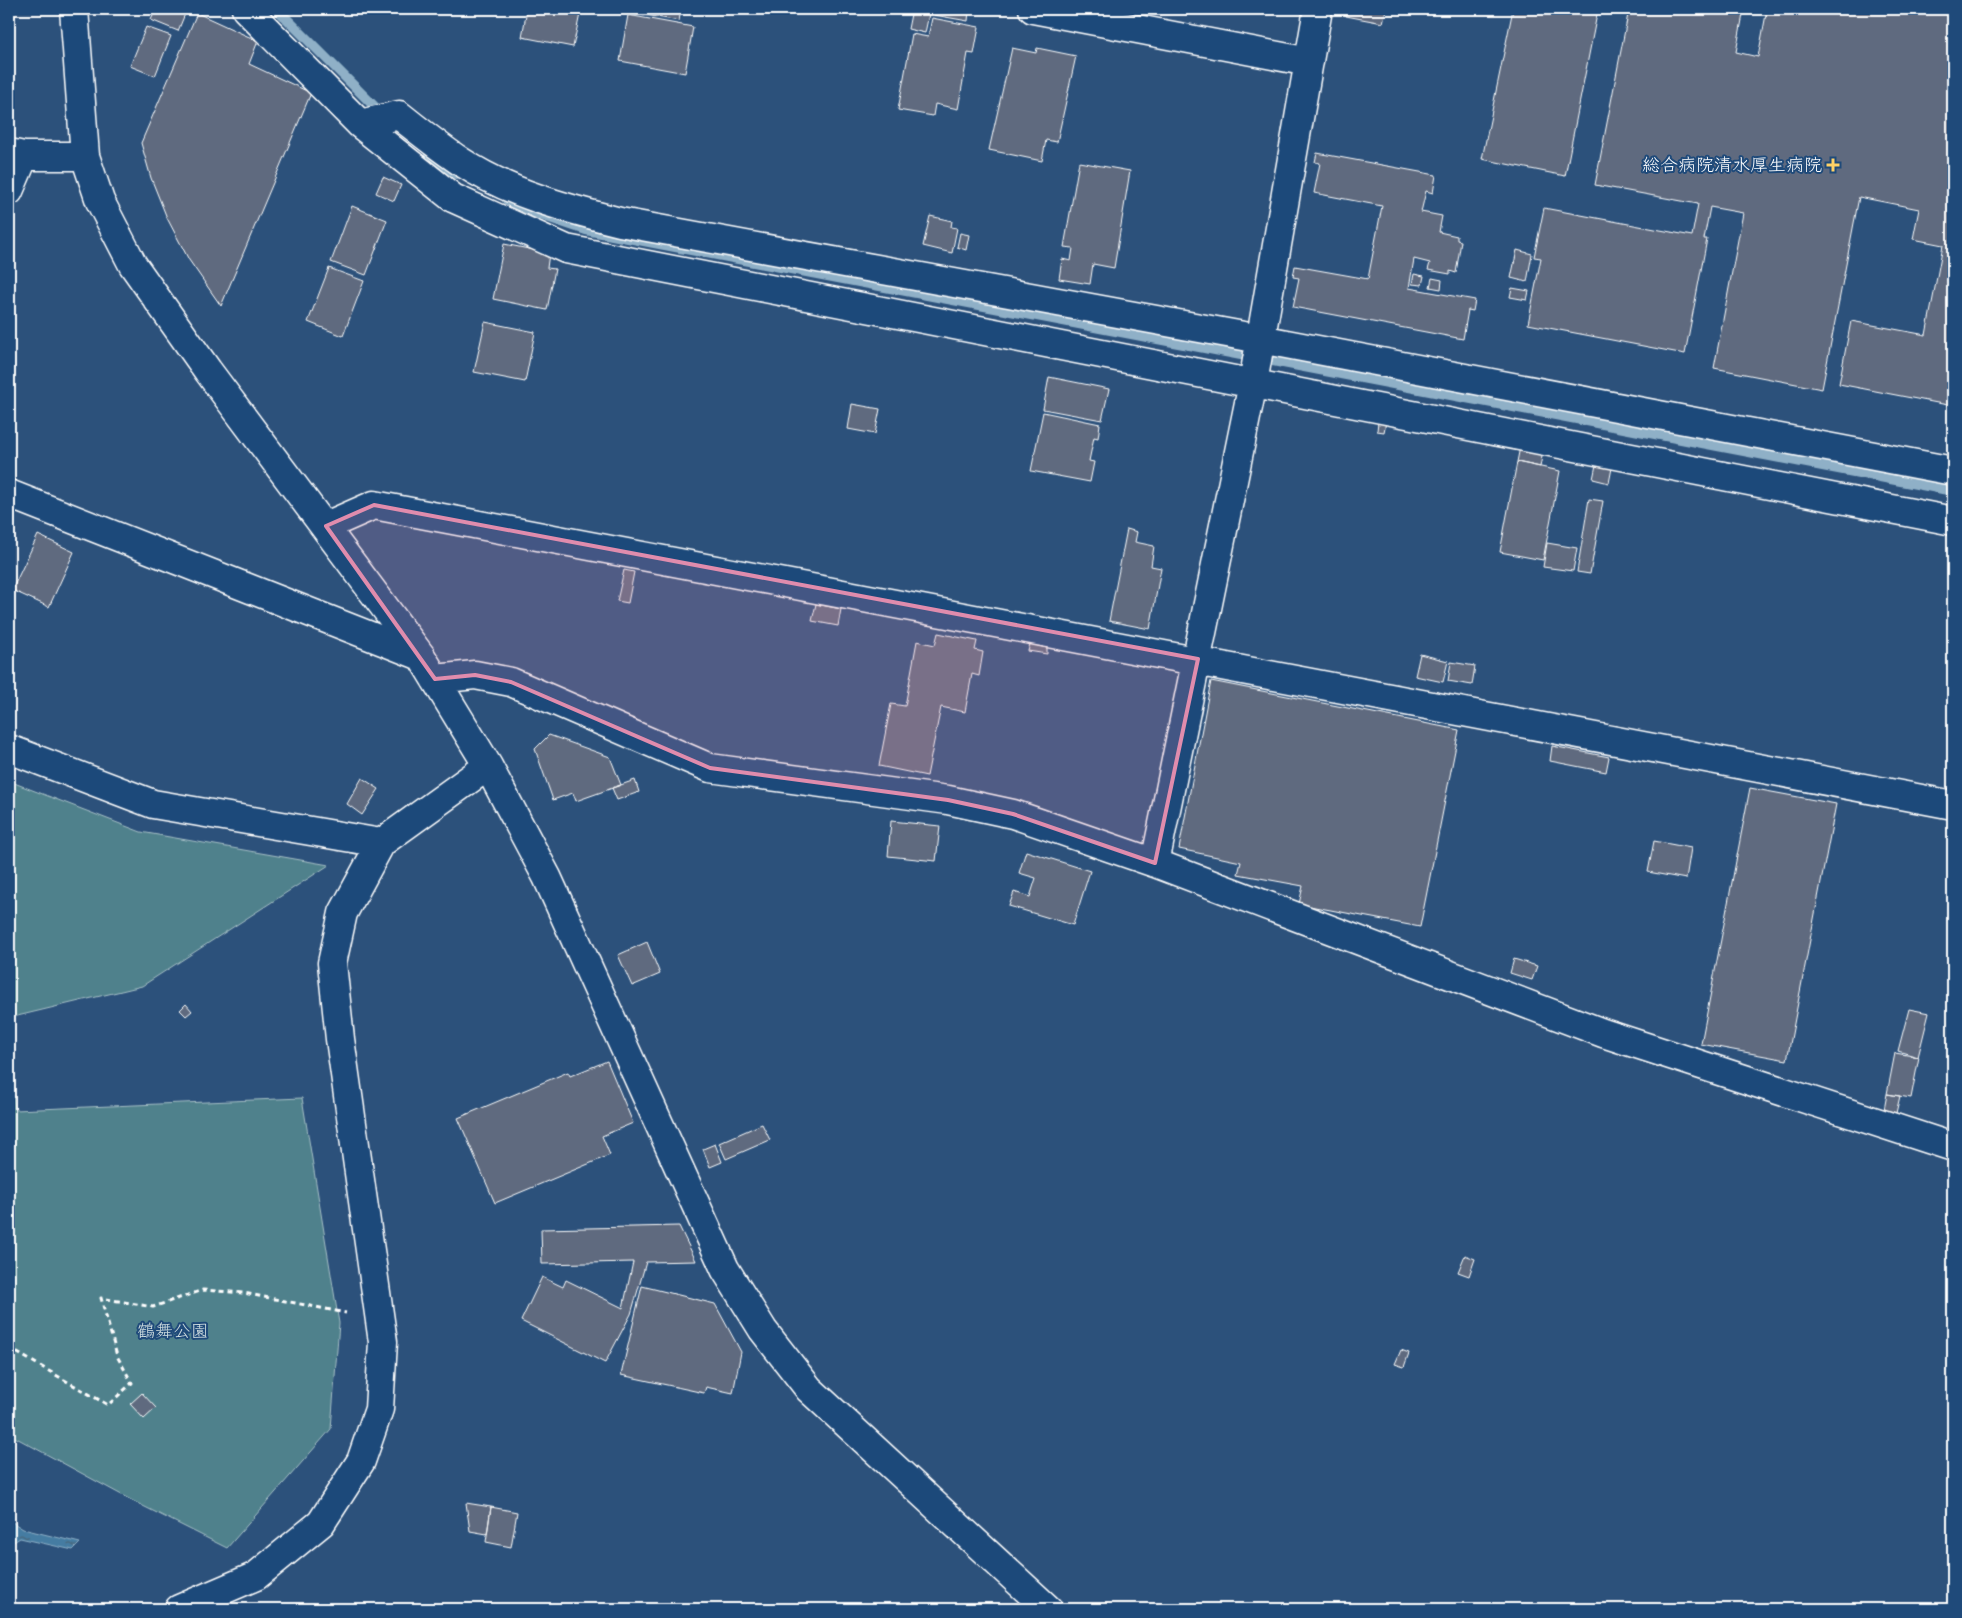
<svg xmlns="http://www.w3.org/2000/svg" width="1962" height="1618" viewBox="0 0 1962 1618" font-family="'Balsamiq Sans','Klee One',sans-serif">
<defs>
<pattern id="water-ripples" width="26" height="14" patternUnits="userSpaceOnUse" patternTransform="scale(1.25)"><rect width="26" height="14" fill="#457ca2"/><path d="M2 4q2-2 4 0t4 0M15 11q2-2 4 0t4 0" fill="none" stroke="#486477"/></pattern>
</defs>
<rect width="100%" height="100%" fill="#2c517b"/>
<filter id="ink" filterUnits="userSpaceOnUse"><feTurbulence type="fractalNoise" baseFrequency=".02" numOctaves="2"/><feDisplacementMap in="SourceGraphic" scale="10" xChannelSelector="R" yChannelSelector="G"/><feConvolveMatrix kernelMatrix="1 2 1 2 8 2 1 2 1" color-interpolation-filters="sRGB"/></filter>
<g filter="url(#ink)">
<path fill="#4f818c" stroke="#a7c0c6" d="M 9,781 L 141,832 L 329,865 L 142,986 L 9,1018 Z
M 9,1049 L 15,1110 L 302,1098 L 339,1323 L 331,1429 L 227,1548 L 131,1500 L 9,1434 Z"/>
<path fill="url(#water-ripples)" stroke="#8fb0c7" d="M 9,1520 L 23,1529 L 80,1543 L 73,1550 L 20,1538 L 9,1545 Z"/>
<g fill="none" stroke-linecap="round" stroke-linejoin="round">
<path stroke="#8fb0c7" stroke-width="10" d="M 277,9 L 384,116
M 429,155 L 456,174
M 507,200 L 535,213 L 586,230 L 1953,491"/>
</g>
<path fill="#5f6b7f" stroke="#fff" d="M 156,9 L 187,9 L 178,31 L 151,20 Z
M 527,9 L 581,9 L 573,47 L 522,37 Z
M 630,9 L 681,9 L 679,21 L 629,12 Z
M 912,9 L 930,9 L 925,33 L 908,29 Z
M 935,9 L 969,10 L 968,21 L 934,15 Z
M 1347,9 L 1386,9 L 1383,23 L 1346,16 Z
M 1513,9 L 1598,9 L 1565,176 L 1482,159 Z
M 1629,9 L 1744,9 L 1736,52 L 1758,57 L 1767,9 L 1953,9 L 1953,406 L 1839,384 L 1851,321 L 1926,335 L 1943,245 L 1913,239 L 1919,209 L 1859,197 L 1822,389 L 1714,368 L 1743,213 L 1710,207 L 1704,239 L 1707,239 L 1685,354 L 1528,324 L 1541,258 L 1534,257 L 1544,208 L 1692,236 L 1698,204 L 1595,185 Z
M 197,13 L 258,41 L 249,64 L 311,93 L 221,306 L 189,260 L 167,218 L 151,178 L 141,143 Z
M 628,15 L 693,27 L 685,73 L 620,61 Z
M 932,18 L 979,27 L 974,54 L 968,53 L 958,109 L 935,104 L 933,116 L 898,110 L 912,34 L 928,37 Z
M 146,27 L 171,36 L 155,76 L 130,66 Z
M 1012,48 L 1036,53 L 1037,48 L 1076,56 L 1057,142 L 1046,140 L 1042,161 L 989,150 Z
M 1317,153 L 1436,175 L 1433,193 L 1426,191 L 1421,212 L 1442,216 L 1439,232 L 1457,236 L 1457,240 L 1461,241 L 1456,273 L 1450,271 L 1450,274 L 1428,270 L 1430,263 L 1414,259 L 1409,288 L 1475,300 L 1473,311 L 1468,310 L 1463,339 L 1293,307 L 1299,278 L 1293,277 L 1295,266 L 1368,279 L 1382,206 L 1314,193 L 1320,163 L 1315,162 Z
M 1079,162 L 1130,171 L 1114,268 L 1093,264 L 1090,284 L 1059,279 L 1062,259 L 1071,261 L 1073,248 L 1064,247 Z
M 383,177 L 401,185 L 394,201 L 376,193 Z
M 352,206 L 387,220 L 366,275 L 331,262 Z
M 930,216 L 952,221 L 951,227 L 957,228 L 952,253 L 923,246 Z
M 960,233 L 969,235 L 966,250 L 957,247 Z
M 504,244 L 549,253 L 547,268 L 555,269 L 547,310 L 493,299 Z
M 1517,250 L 1532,254 L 1527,282 L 1511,278 Z
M 329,268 L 364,281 L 343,336 L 308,322 Z
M 1414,274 L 1424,276 L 1422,285 L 1412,284 Z
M 1432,278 L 1442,280 L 1441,289 L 1430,287 Z
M 1512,288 L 1529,291 L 1527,300 L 1510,297 Z
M 485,322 L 535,332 L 525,382 L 474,372 Z
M 1049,377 L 1109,389 L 1102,420 L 1043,409 Z
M 852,404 L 880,409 L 875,434 L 848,429 Z
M 1043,412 L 1100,424 L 1098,438 L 1094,437 L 1089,461 L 1094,462 L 1090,482 L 1031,471 Z
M 1378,421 L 1386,422 L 1384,432 L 1377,431 Z
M 1521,442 L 1544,446 L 1540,467 L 1517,462 Z
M 1597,460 L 1613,463 L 1609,483 L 1593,479 Z
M 1517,462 L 1560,471 L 1543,560 L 1500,552 Z
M 1589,499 L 1603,501 L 1590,574 L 1577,572 Z
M 1127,529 L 1137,532 L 1135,542 L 1154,546 L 1151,566 L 1161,568 L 1150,629 L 1109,621 Z
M 38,535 L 74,552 L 49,607 L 12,590 Z
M 1547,543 L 1577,548 L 1573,571 L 1543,567 Z
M 624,570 L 634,572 L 628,603 L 617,601 Z
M 816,604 L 841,609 L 838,626 L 812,621 Z
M 938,633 L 977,641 L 975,650 L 983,652 L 979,676 L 972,674 L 965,712 L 941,707 L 927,776 L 879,766 L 891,704 L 905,706 L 917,641 L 935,645 Z
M 1030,644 L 1047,648 L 1047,654 L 1028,651 Z
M 1420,654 L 1448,661 L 1443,682 L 1415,676 Z
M 1451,662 L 1475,666 L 1472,685 L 1448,681 Z
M 1211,681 L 1459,730 L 1420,927 L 1299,904 L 1303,886 L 1238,874 L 1241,862 L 1179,849 Z
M 549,735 L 610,757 L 621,785 L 576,801 L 573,793 L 553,800 L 535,749 Z
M 1552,746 L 1609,757 L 1606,772 L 1550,761 Z
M 362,778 L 379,789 L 362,815 L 347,804 Z
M 635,780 L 639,792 L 617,800 L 612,788 Z
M 1750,788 L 1836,804 L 1787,1060 L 1701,1044 Z
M 891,821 L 940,826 L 936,861 L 888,856 Z
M 1654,841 L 1691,848 L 1686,879 L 1648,872 Z
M 1026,851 L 1090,871 L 1073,925 L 1009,906 L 1014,892 L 1030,897 L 1036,878 L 1019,873 Z
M 647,942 L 660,974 L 632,986 L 618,955 Z
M 1514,959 L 1537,966 L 1532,980 L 1510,973 Z
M 186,1004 L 192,1011 L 186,1016 L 180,1010 Z
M 1909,1009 L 1929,1013 L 1918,1057 L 1898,1051 Z
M 1895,1053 L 1919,1057 L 1911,1098 L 1887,1094 Z
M 607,1061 L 633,1123 L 602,1136 L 610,1155 L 495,1203 L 458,1118 L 568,1072 L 570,1076 Z
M 1887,1094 L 1900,1096 L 1896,1113 L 1884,1110 Z
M 762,1124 L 770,1140 L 726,1159 L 719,1143 Z
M 715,1144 L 722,1162 L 710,1167 L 703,1149 Z
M 679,1226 L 696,1261 L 646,1262 L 631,1314 L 605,1363 L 521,1321 L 542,1277 L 563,1287 L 566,1280 L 623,1308 L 633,1262 L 542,1264 L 541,1229 Z
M 1465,1255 L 1475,1259 L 1469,1276 L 1458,1272 Z
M 642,1286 L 715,1304 L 741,1352 L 733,1393 L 706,1387 L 704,1393 L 621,1375 Z
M 1401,1350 L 1409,1353 L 1404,1367 L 1395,1364 Z
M 142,1393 L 156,1408 L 144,1419 L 130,1404 Z
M 466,1503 L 491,1507 L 487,1534 L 470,1531 Z
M 491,1507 L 517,1512 L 511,1547 L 486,1542 Z"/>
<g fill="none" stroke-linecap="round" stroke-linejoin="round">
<g stroke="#fff" stroke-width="31">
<path id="minor" d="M 74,9 L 85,156 L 100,201 L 133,265 L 208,371 L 421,656 L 488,766 L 547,877 L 725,1269 L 763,1330 L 809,1389 L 1048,1609
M 246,9 L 360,124 L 453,198 L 566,249 L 1953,521
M 1033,9 L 1309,62
M 360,124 L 399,115 C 419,131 439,147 460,161 C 508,193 565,208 620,222 L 1260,339 L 1953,471
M 9,153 L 24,156 L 85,156
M 9,191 L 24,156
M 9,494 L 421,656
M 326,526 L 374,505 L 1953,805
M 435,679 L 475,675 L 511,682 L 710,768 L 948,800 L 1013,814 L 1155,863 L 1603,1033 L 1953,1147
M 9,749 L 153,804 L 381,843
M 1155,863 L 1253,383 L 1318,9
M 179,1609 L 256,1576 L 321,1523 L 361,1461 L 379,1409 L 383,1342 L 340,1039 L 332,963 L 343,913 L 381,843 L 488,766"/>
</g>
<path stroke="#fff" stroke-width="3" stroke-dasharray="5 4" stroke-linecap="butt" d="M 9,1348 L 108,1405 L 132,1383 L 117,1356 L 101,1298 L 153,1307 L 203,1290 L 244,1293 L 346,1313"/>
<use href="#minor" stroke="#1f4a7a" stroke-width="28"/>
</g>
</g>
<path fill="#e08cad" fill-opacity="0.2" stroke="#e08cad" stroke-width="4" stroke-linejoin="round" d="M 374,505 L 1198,659 L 1155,863 L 1013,814 L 948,800 L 710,768 L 511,682 L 475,675 L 435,679 L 326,526 Z"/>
<path fill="#ffd166" stroke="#1f4a7a" stroke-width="2" d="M1830.5 157.5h5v5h5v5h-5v5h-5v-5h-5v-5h5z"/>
<g text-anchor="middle" stroke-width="4" stroke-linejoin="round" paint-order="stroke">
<g font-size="18" fill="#fff" stroke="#1f4a7a" text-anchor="end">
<text x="1822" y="171">総合病院清水厚生病院</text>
</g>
<g font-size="18" fill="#d3e0e2" stroke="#1f4a7a">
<text x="173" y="1337">鶴舞公園</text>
</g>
</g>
<rect width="1962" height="1618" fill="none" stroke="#1f4a7a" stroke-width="30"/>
<rect x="15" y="15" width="1932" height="1588" fill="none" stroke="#fff" stroke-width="2" filter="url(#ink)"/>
</svg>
